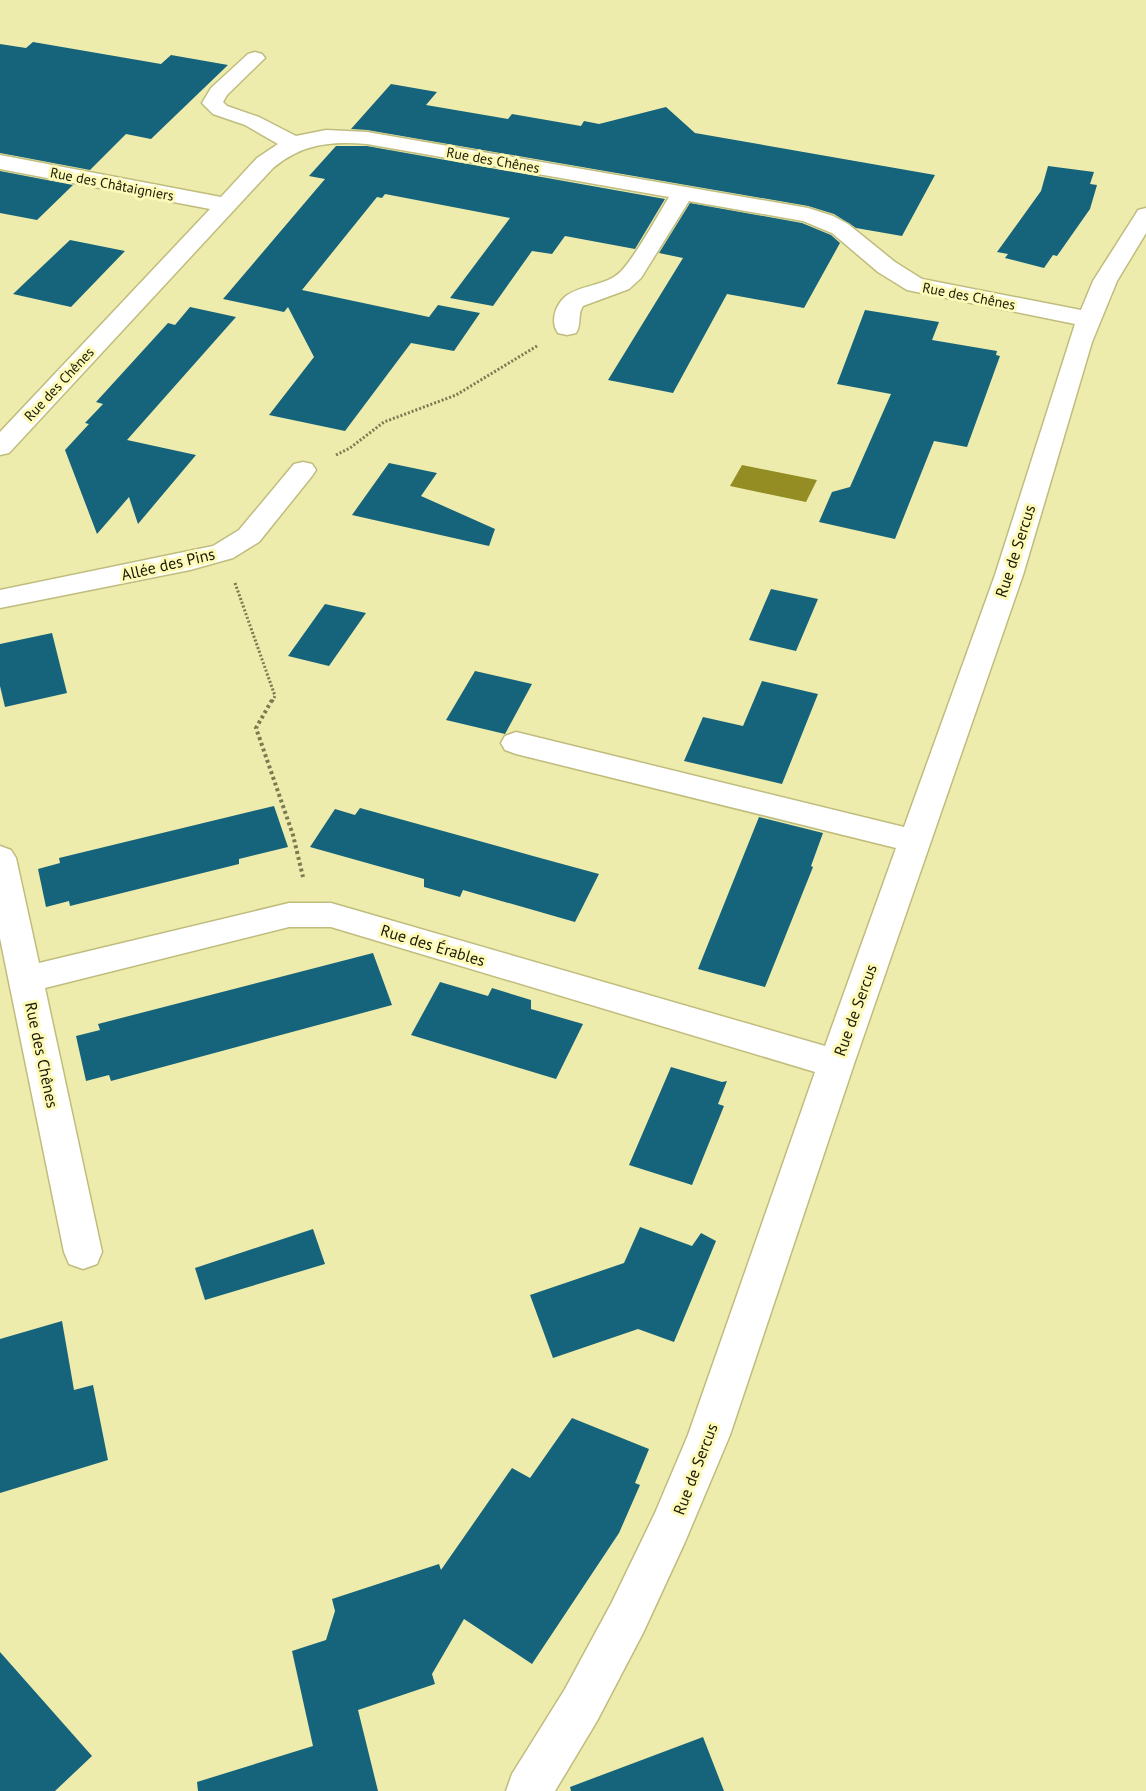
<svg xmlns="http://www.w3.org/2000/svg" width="1146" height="1791" viewBox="0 0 1146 1791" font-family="'PT Sans',sans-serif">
<rect width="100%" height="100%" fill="#eeecac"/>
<path fill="#938d24" d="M 742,465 L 817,480 L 806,502 L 730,486 Z"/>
<path fill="#16637c" d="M 33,42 L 161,64 L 171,55 L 228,65 L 151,139 L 126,134 L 90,170 L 0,153 L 0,44 L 26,48 Z
M 391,84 L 437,92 L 426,105 L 508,119 L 512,114 L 581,126 L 584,121 L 599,124 L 666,107 L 695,133 L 935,175 L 902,236 L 856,228 L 834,214 L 808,206 L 367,130 L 351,129 Z
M 336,146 L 367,146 L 665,199 L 635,249 L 565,236 L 552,254 L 532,251 L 493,306 L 450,298 L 510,218 L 385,194 L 382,198 L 377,197 L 302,290 L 429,317 L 438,305 L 480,313 L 454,351 L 411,343 L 345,431 L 269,415 L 314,357 L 288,307 L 284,312 L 223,299 L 325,179 L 309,176 Z
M 1048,166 L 1094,172 L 1090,184 L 1097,185 L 1090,209 L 1057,256 L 1053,255 L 1044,268 L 1005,258 L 1008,254 L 997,252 L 1041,191 Z
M 0,171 L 73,185 L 37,220 L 0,213 Z
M 690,203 L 802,223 L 831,235 L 840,243 L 804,308 L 727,294 L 673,393 L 608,380 L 683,258 L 659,253 Z
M 70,240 L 125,251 L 71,307 L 13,294 Z
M 190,307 L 236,317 L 127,440 L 196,455 L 138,524 L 129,497 L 97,534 L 65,450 L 89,424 L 85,423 L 103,404 L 96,402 L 168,323 L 175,325 Z
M 865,310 L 939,322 L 932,340 L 997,351 L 996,355 L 1000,356 L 967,447 L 934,441 L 895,539 L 819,522 L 832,492 L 850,487 L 891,394 L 837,384 Z
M 389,463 L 437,473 L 421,496 L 495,529 L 489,546 L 352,515 Z
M 771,589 L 818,599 L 796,651 L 749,640 Z
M 325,604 L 366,613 L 329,666 L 288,656 Z
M 52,633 L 67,693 L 5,707 L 0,686 L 0,644 Z
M 475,671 L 532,684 L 505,734 L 446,720 Z
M 762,681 L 818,694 L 782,784 L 684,761 L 703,717 L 743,726 Z
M 274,806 L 288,847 L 239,859 L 239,864 L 70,906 L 69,901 L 46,907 L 38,869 L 60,863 L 59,858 Z
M 360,808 L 533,856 L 599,874 L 575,922 L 463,890 L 460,897 L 424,887 L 424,879 L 310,847 L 335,809 L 355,815 Z
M 759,817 L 823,833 L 811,866 L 813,867 L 765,987 L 698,969 Z
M 373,953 L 392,1005 L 111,1081 L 109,1075 L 86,1081 L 76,1036 L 100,1030 L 98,1024 Z
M 440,982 L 488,996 L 492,988 L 531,1000 L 531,1009 L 583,1024 L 556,1079 L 411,1035 Z
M 671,1067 L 722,1082 L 727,1081 L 718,1104 L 724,1106 L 692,1185 L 629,1165 Z
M 640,1227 L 692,1246 L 701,1233 L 716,1241 L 674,1342 L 638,1329 L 553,1358 L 530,1295 L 624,1263 Z
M 313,1229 L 325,1264 L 205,1300 L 195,1268 Z
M 62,1321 L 74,1390 L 93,1385 L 108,1460 L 0,1493 L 0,1339 Z
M 572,1418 L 649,1449 L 635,1483 L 640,1485 L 619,1533 L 532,1664 L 464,1619 L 432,1674 L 435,1684 L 358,1710 L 378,1791 L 198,1791 L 197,1782 L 313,1746 L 292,1651 L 326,1640 L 335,1611 L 332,1599 L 439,1564 L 441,1570 L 512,1468 L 530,1478 Z
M 0,1652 L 92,1756 L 55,1791 L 0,1791 Z
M 703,1737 L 724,1791 L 571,1791 L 570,1787 Z"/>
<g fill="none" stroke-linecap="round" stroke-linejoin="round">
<g stroke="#bfbc7e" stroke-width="3">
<path id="minor" d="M 255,52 L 262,54 L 265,58 L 227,95 L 223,102 L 227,106 L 259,117 L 296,136 L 326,130 L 367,132 L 808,208 L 833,216 L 848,224 L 895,262 L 922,279 L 1081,310 L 1093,281 L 1135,215 L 1138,210 L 1146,208 L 1146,233 L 1117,281 L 1092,342 L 1023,575 L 854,1064 L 730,1435 L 685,1542 L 643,1633 L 597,1721 L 555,1791 L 506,1791 L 512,1774 L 565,1689 L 612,1602 L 655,1513 L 688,1435 L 815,1072 L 331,927 L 289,927 L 45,988 L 102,1252 L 97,1264 L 83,1269 L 69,1264 L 64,1252 L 0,938 L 0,846 L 11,850 L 16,858 L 39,963 L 289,903 L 331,903 L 825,1046 L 896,848 L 516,754 L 505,750 L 501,743 L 505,736 L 516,732 L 904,827 L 995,575 L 1075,324 L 907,290 L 878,272 L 832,233 L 803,221 L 689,201 L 641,278 L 629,289 L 583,306 C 577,315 582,324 576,333 L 567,335 L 558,333 C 550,322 555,305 566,296 C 584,283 609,287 624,268 C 641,247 655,220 669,197 L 367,144 C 330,141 302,144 273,168 L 9,453 L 0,455 L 0,432 L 210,209 L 0,169 L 0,155 L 221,197 L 257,158 L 278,144 L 245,125 L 213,114 L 202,103 L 211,88 L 248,54 Z
M 303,462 L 312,464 L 316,470 L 312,476 L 259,542 L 233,558 L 190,570 L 0,608 L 0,590 L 213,546 L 239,530 L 294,464 Z"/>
</g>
<path stroke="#7b7a50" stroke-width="3" stroke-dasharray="2 2" stroke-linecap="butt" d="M 336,455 L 350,448 L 384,422 L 456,395 L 537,346
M 235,583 L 275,696 L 272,702"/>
<path stroke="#7b7a50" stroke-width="4" stroke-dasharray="3 3" stroke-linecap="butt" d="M 272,700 L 256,728 L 293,835 L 303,877"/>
<use href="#minor" fill="#fff" fill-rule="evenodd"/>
</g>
<g text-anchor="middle" stroke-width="6" stroke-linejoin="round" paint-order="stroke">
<g font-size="14" fill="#1a1902" stroke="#fcf9b9">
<text transform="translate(493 160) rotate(10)" y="5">Rue des Chênes</text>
<text transform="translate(112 184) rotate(11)" y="5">Rue des Châtaigniers</text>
<text transform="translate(969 296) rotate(11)" y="5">Rue des Chênes</text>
<text transform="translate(59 384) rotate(-47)" y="5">Rue des Chênes</text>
</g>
<g font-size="16" fill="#1a1902" stroke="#fcf9b9">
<text transform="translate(1015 551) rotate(-72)" y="6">Rue de Sercus</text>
<text transform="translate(168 564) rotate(-13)" y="6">Allée des Pins</text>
<text transform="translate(433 945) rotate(17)" y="6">Rue des Érables</text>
<text transform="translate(855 1010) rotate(-70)" y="6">Rue de Sercus</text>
<text transform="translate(42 1055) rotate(78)" y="6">Rue des Chênes</text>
<text transform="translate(695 1469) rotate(-69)" y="6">Rue de Sercus</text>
</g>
</g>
</svg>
